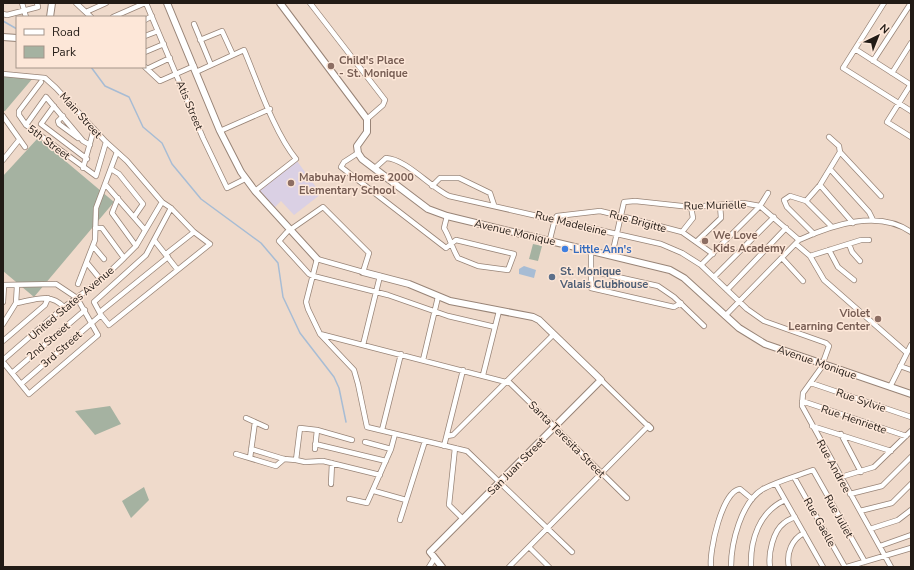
<svg xmlns="http://www.w3.org/2000/svg" width="914" height="570" viewBox="0 0 914 570" font-family="'Nunito Sans',sans-serif">
<rect width="100%" height="100%" fill="#efdacb"/>
<path fill="#dad0e4" d="M 297,161 L 321,194 L 294,215 L 281,201 L 274,208 L 259,191 Z"/>
<path fill="#a5b2a1" d="M 3,75 L 33,78 L 5,111 L 3,111 Z
M 38,138 L 114,202 L 34,297 L 3,271 L 3,176 Z
M 533,244 L 542,246 L 538,261 L 529,259 Z
M 110,406 L 121,424 L 95,435 L 75,411 Z
M 144,487 L 149,500 L 131,518 L 122,501 Z"/>
<path fill="#a7bcd4" d="M 524,266 L 536,270 L 534,278 L 519,274 L 519,269 Z"/>
<g fill="none" stroke-linecap="round" stroke-linejoin="round">
<path stroke="#a7bcd4" stroke-width="1.5" d="M 3,21 L 17,29
M 91,67 L 105,86 L 129,97 L 143,127 L 162,143 L 172,164 L 201,199 L 261,243 L 278,263 L 283,297 L 300,333 L 334,377 L 339,388 L 346,422"/>
<g stroke="#988477" stroke-width="6">
<path id="street" d="M 22,3 L 26,17
M 76,3 L 91,17
M 146,3 L 203,138 L 227,188 L 245,179
M 310,3 L 385,100 L 383,105 L 367,119
M 884,3 L 843,68 L 911,111
M 86,12 L 106,3
M 3,14 L 7,15 L 38,7 L 37,3
M 113,17 L 145,3
M 145,20 L 152,16
M 194,24 L 211,65
M 145,36 L 158,31
M 200,40 L 222,31 L 233,55
M 855,49 L 911,85
M 145,52 L 164,44
M 873,61 L 911,3
M 145,67 L 160,81 L 194,66
M 147,69 L 170,58
M 196,72 L 244,50 C 258,83 274,132 296,159 L 255,191
M 892,73 L 911,43
M 3,74 L 45,78 L 56,88 L 106,142 L 127,161 L 162,202 L 171,208 L 194,232 L 210,244 L 109,325 L 101,315 L 94,302 L 146,255 L 171,208
M 41,82 L 19,111 L 19,115 L 26,125 L 96,176 L 106,142
M 911,84 L 887,122 L 911,137
M 54,106 L 41,124 L 87,159
M 3,116 L 25,147
M 63,116 L 58,121 L 59,124 L 78,138
M 26,125 L 46,97 L 83,141 L 90,145
M 220,131 L 270,109
M 829,137 L 839,146 L 840,152
M 840,152 L 881,196
M 358,153 L 344,162 L 341,167 L 446,248 L 456,240 L 514,254 L 508,270 L 478,266 L 458,258 C 452,248 450,238 444,228 L 447,216
M 3,160 L 19,140
M 83,168 L 94,129
M 375,168 L 386,158 C 406,159 430,187 449,196 L 661,244 L 682,253 L 701,265 L 747,309 L 764,321 L 826,343 L 829,346 L 821,368 L 803,393 L 802,406 L 891,567
M 111,169 L 119,174 L 143,204 L 134,217
M 830,169 L 869,212 L 873,220
M 105,184 L 145,230
M 820,185 L 853,223
M 432,186 L 440,178 L 459,178 L 490,193 L 494,205
M 118,198 L 112,213 L 136,246
M 806,201 L 820,185 L 840,152
M 95,228 L 102,228 L 124,258
M 682,232 L 693,218 L 691,207
M 814,234 L 787,207 L 784,200 L 790,196 L 806,201 L 832,227
M 550,239 L 555,219 L 557,216 L 600,211 L 621,216 L 682,232 L 713,254
M 154,240 L 177,269
M 696,242 L 721,218 L 720,205
M 796,244 L 810,256 L 824,280 L 907,353
M 849,244 L 852,252 L 860,261
M 93,246 L 104,259
M 591,250 L 591,288 L 674,307 L 681,303
M 829,250 L 838,267 L 854,280
M 166,254 L 194,232
M 612,255 L 624,202 L 635,201 L 691,207 L 743,203 L 760,206 L 799,240
M 810,256 L 861,240 L 869,240
M 782,258 L 803,281
M 87,263 L 101,280
M 701,265 L 760,206 L 768,193
M 591,271 L 658,286 L 674,297 L 704,326
M 714,277 L 774,217
M 78,284 L 95,240 L 96,208 L 117,152
M 3,285 L 56,284 L 77,298 L 98,335 L 29,394 L 3,362
M 727,290 L 786,228
M 3,302 L 4,285
M 16,303 C 35,300 49,292 64,307
M 100,312 L 168,257
M 725,316 L 799,240 C 832,225 878,209 911,232
M 3,324 L 16,303 L 17,286
M 495,327 L 448,316 L 388,295 L 313,276 L 309,274 L 279,241 L 287,232 L 323,207 L 369,253 L 363,272 L 317,259 L 306,302 L 308,309 L 320,334 L 354,370 L 358,384 L 367,427 L 467,451 L 572,552
M 320,334 L 510,383 L 627,498
M 3,341 L 45,305 L 48,298
M 363,345 L 380,276
M 3,360 L 64,307 L 101,280 L 124,258 L 136,246 L 162,202
M 423,360 L 438,297
M 900,366 L 911,370
M 12,373 L 85,310
M 483,375 L 499,311
M 811,383 L 911,417
M 21,384 L 101,315
M 890,387 L 911,345
M 802,401 L 906,436
M 246,418 L 266,427
M 812,426 L 891,451
M 382,430 L 401,354
M 841,434 L 861,472
M 447,436 L 453,435 L 554,334
M 352,440 L 317,430 L 300,428 L 296,460 L 305,462 L 323,461 L 380,475
M 365,442 L 391,449
M 315,444 L 386,461
M 444,446 L 463,370
M 455,448 L 449,505 L 463,519
M 251,449 L 284,459 L 296,460
M 315,449 L 317,430
M 236,454 L 276,466 L 284,459
M 250,458 L 255,422
M 794,477 L 845,567
M 841,477 L 874,467 L 911,431
M 331,484 L 332,463
M 776,484 L 823,567
M 374,491 L 406,500
M 850,494 L 882,486 L 911,457
M 349,499 L 367,503 L 391,449 L 395,434
M 860,511 L 892,503 L 911,484
M 400,520 L 425,441
M 870,529 L 898,520 L 911,510
M 880,546 L 911,535
M 529,547 L 549,567
M 429,567 L 434,559
M 509,567 L 648,426 L 601,380
M 711,567 C 709,551 722,491 740,489 L 752,499
M 731,567 C 731,543 741,502 763,489 C 778,481 797,476 813,470 L 865,562
M 751,567 C 750,540 759,512 785,500
M 770,567 C 768,554 773,531 784,523 C 787,520 791,519 795,517
M 789,567 C 786,553 792,539 804,533
M 847,567 L 911,548"/>
</g>
<g stroke="#988477" stroke-width="8">
<path id="secondary" d="M 167,3 L 220,131 L 241,172 L 255,191 L 317,259
M 280,3 L 367,119 L 367,132 L 357,146 L 358,153 L 362,159 L 428,209 L 447,216 L 670,270 L 684,278 L 739,328 L 765,344 L 911,394
M 50,17 L 52,3
M 3,37 L 17,38
M 363,272 L 409,284 L 450,301 L 533,317 L 539,320 L 601,380 L 430,552 L 442,567
M 648,426 L 650,428"/>
</g>
<use href="#street" stroke="#fff" stroke-width="4.5"/>
<use href="#secondary" stroke="#fff" stroke-width="6"/>
</g>
<g fill="#8d6e63" stroke="#fde7d8" stroke-width="1.5">
<circle cx="331" cy="66" r="4"/>
<circle cx="291" cy="183" r="4"/>
<circle cx="705" cy="241" r="4"/>
<circle cx="878" cy="319" r="4"/>
</g>
<circle fill="#3f7fe0" stroke="#fde7d8" stroke-width="1.5" cx="565" cy="249" r="4"/>
<circle fill="#5c6f8a" stroke="#fde7d8" stroke-width="1.5" cx="552" cy="277" r="4"/>
<g text-anchor="middle" stroke-width="3" stroke-linejoin="round" paint-order="stroke">
<g font-size="11" font-weight="bold" fill="#785e54" stroke="#fde7d8" text-anchor="start">
<text x="339" y="64">Child's Place<tspan x="339" dy="13">- St. Monique</tspan></text>
<text x="299" y="181">Mabuhay Homes 2000<tspan x="299" dy="13">Elementary School</tspan></text>
<text x="713" y="239">We Love<tspan x="713" dy="13">Kids Academy</tspan></text>
<text x="870" y="317" text-anchor="end">Violet<tspan x="870" dy="13">Learning Center</tspan></text>
</g>
<g font-size="11" fill="#221b16" stroke="#fde7d8">
<text transform="translate(190 105) rotate(67)" y="4">Atis Street</text>
<text transform="translate(81 115) rotate(48)" y="4">Main Street</text>
<text transform="translate(49 142) rotate(37)" y="4">5th Street</text>
<text transform="translate(715 205) rotate(-1)" y="4">Rue Murielle</text>
<text transform="translate(638 221) rotate(15)" y="4">Rue Brigitte</text>
<text transform="translate(571 223) rotate(14)" y="4">Rue Madeleine</text>
<text transform="translate(515 232) rotate(13)" y="4">Avenue Monique</text>
<text transform="translate(71 303) rotate(-40)" y="4">United States Avenue</text>
<text transform="translate(48 341) rotate(-40)" y="4">2nd Street</text>
<text transform="translate(61 349) rotate(-41)" y="4">3rd Street</text>
<text transform="translate(817 362) rotate(19)" y="4">Avenue Monique</text>
<text transform="translate(861 400) rotate(19)" y="4">Rue Sylvie</text>
<text transform="translate(854 419) rotate(19)" y="4">Rue Henriette</text>
<text transform="translate(567 439) rotate(45)" y="4">Santa Teresita Street</text>
<text transform="translate(516 466) rotate(-45)" y="4">San Juan Street</text>
<text transform="translate(834 466) rotate(61)" y="4">Rue Andree</text>
<text transform="translate(839 516) rotate(61)" y="4">Rue Juliet</text>
<text transform="translate(820 522) rotate(61)" y="4">Rue Gaelle</text>
</g>
<g font-size="11" font-weight="bold" fill="#366cbe" stroke="#fde7d8" text-anchor="start">
<text x="573" y="253">Little Ann's</text>
</g>
<g font-size="11" font-weight="bold" fill="#4e5e75" stroke="#fde7d8" text-anchor="start">
<text x="560" y="275">St. Monique<tspan x="560" dy="13">Valais Clubhouse</tspan></text>
</g>
</g>
<rect width="914" height="570" fill="none" stroke="#221b16" stroke-width="8"/>
<rect x="16" y="16" width="130" height="52" fill="#fde7d8" stroke="#a5958a"/>
<rect x="24" y="29" width="20" height="6" fill="#ffffff" stroke="#a5958a"/>
<text x="52" y="36" font-size="12" fill="#221b16">Road</text>
<rect x="24" y="46" width="20" height="12" fill="#a5b2a1" stroke="#a5958a"/>
<text x="52" y="56" font-size="12" fill="#221b16">Park</text>
<g transform="translate(878 36) rotate(43)" stroke="#fde7d8" stroke-width="3" paint-order="stroke">
<path d="M0-3L7 15L0 10L-7 15Z" fill="#221b16"/>
<text y="-6" font-size="11" font-weight="bold" text-anchor="middle" fill="#221b16">N</text>
</g>
</svg>
